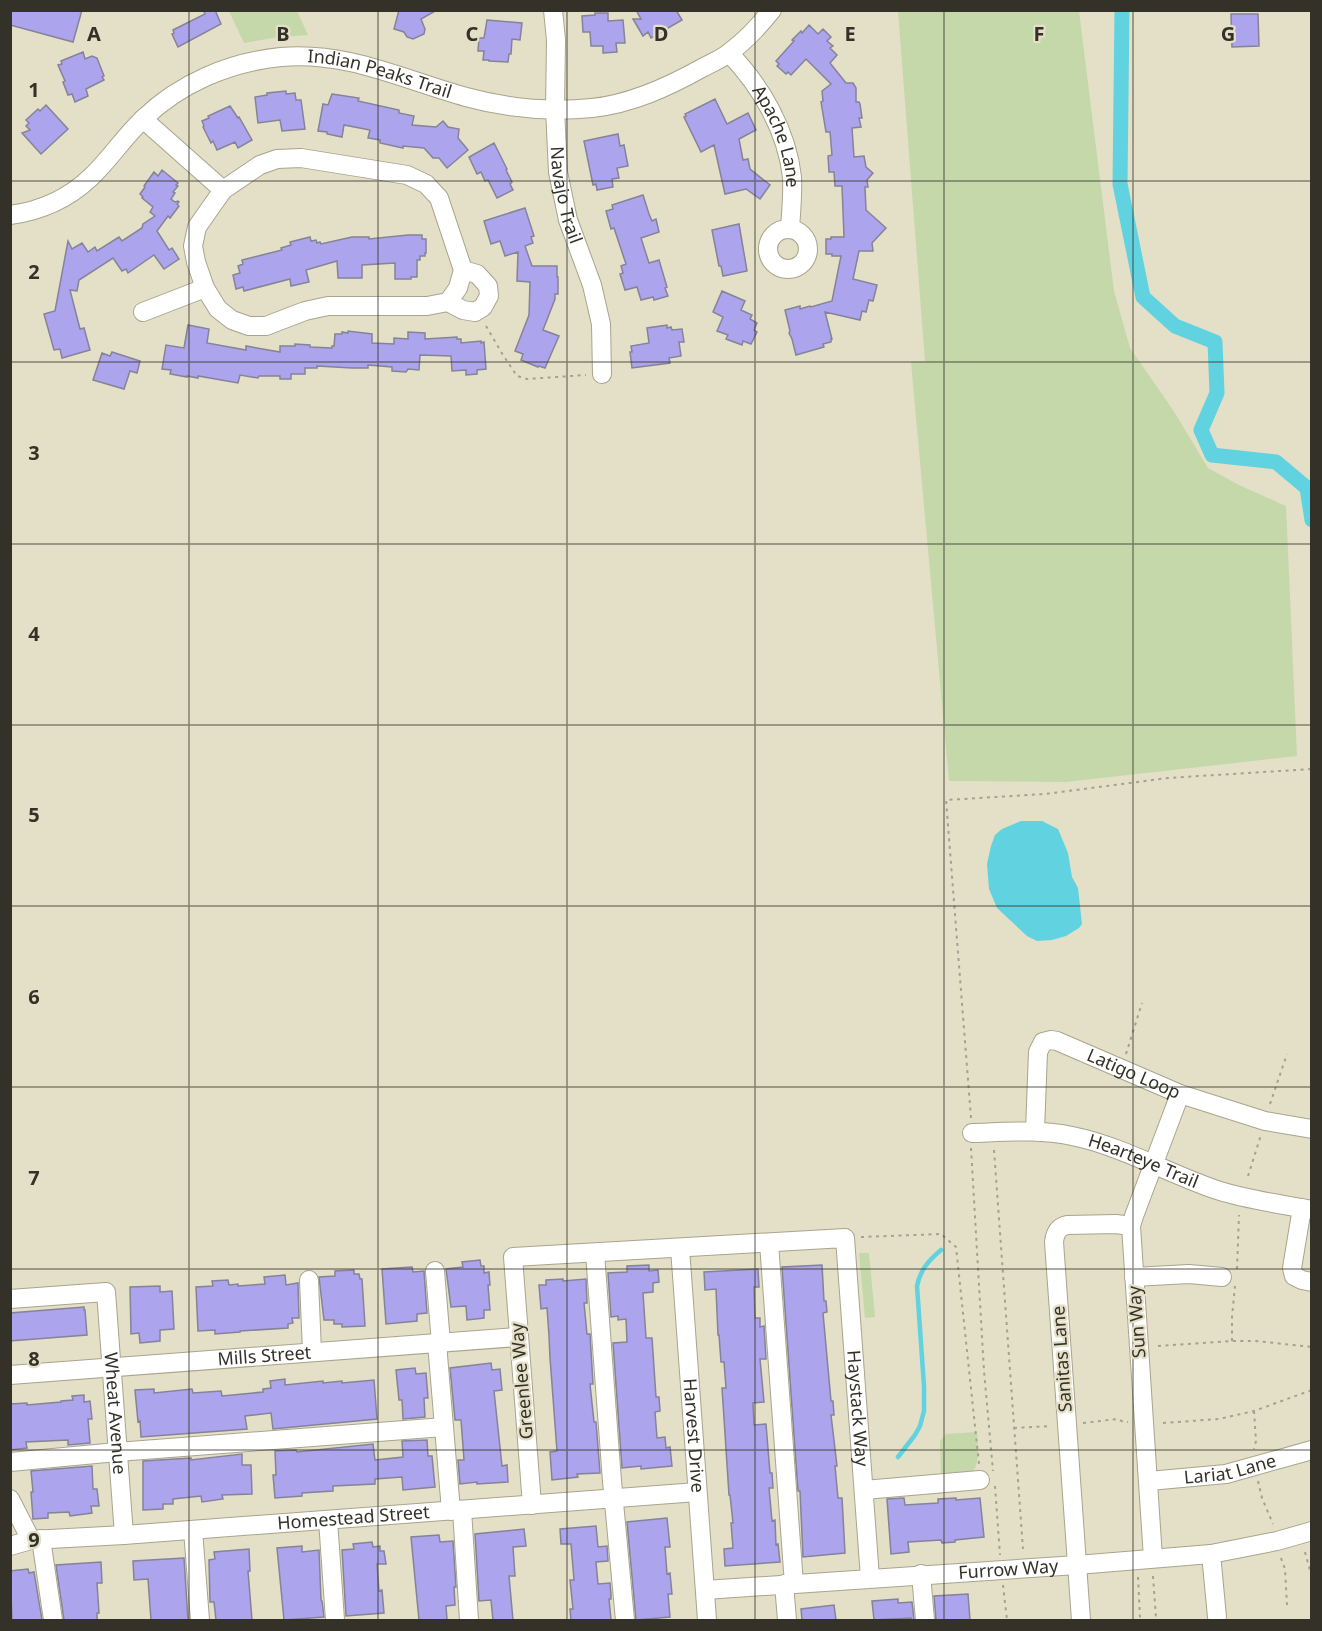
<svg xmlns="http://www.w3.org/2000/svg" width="1322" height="1631" viewBox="0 0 1322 1631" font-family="'Noto Sans',sans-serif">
<rect width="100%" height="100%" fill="#e4dfc7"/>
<path fill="#c4d8aa" d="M 229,11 L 297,11 L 308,35 L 278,37 L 244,43 Z
M 898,11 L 1079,11 L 1114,291 L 1130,348 L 1173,410 L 1208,468 L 1239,485 L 1286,506 L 1297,756 L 1066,782 L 949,781 L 911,362 L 925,361 Z
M 869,1253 L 875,1317 L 865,1318 L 859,1253 Z
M 977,1432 C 977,1445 981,1462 972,1473 L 941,1475 L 940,1441 L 946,1434 Z"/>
<path fill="#61d2df" d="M 1021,821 L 1042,821 L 1058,829 L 1068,853 L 1072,877 L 1078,888 L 1082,924 L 1079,928 L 1066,936 L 1052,940 L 1037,941 L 1027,936 L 997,908 L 989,889 L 987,864 L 991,846 L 995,835 L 1002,829 Z"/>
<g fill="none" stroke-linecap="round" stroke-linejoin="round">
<path stroke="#61d2df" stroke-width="4.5" d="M 898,1457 L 915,1435 L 920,1426 L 924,1411 L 924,1386 L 917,1286 C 920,1270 929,1260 941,1250"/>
<path stroke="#61d2df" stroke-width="15" d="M 1122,10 L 1120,184 L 1143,297 L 1175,326 L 1215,342 L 1217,393 L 1201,430 L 1212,455 L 1276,462 L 1307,488 L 1312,520"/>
</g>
<path fill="#aca4ec" stroke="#848398" stroke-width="1.5" d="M 10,10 L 82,10 L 73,42 L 10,25 Z
M 203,10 L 215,10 L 221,24 L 178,47 L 172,34 L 174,33 L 173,30 L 205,14 Z
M 399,10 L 437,10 L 421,19 L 425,29 L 424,34 L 413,39 L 407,37 L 404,32 L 394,29 Z
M 636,10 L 676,10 L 682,20 L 651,38 L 648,32 L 643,36 L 633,19 L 641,19 Z
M 595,13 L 608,13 L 608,21 L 623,20 L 625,43 L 616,43 L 617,52 L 603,53 L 603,46 L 591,46 L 590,32 L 583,32 L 582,16 L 595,15 Z
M 1231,14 L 1258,14 L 1259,46 L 1232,47 Z
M 487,20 L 522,23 L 520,40 L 512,39 L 511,54 L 509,54 L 508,62 L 489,61 L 489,60 L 483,60 L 484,51 L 478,51 L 479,38 L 484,38 Z
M 809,25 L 818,34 L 823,29 L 831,37 L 827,41 L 833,46 L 830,48 L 837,55 L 830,63 L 846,83 L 853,83 L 856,88 L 856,102 L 859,102 L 860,104 L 862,118 L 859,118 L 861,127 L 852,128 L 854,157 L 864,156 L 866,167 L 873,173 L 867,180 L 868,187 L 865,187 L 866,210 L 886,228 L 872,243 L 873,251 L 859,251 L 853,279 L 877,285 L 873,301 L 869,300 L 866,312 L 862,311 L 860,320 L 825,312 L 832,339 L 831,339 L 831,342 L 823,344 L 824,347 L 796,355 L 792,339 L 789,333 L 790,331 L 785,310 L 800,306 L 800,309 L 810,306 L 811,307 L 832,301 L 841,256 L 832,256 L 832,254 L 826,254 L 826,239 L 831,239 L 831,237 L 844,237 L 842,186 L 835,186 L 834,172 L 829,172 L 828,156 L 832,155 L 830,132 L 826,132 L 821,102 L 823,101 L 822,91 L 831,84 L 806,59 L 791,75 L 788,72 L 786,74 L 777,66 L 779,64 L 776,61 L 794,41 L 792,40 L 801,31 L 802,33 Z
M 83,52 L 85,59 L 92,56 L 97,58 L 104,76 L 102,77 L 104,80 L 86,89 L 88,96 L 75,102 L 72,94 L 68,95 L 63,82 L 65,81 L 58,65 L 62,64 L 61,61 Z
M 286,91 L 286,94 L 295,93 L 296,100 L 301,100 L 305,129 L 282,131 L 280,120 L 258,123 L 255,97 L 267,95 L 267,93 Z
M 332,94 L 359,98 L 358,101 L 399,110 L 399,113 L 414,116 L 412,125 L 436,127 L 443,121 L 448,127 L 459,129 L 458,138 L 468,150 L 447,168 L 439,158 L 433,158 L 424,148 L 403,146 L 403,148 L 380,143 L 380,140 L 368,138 L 370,130 L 344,125 L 342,137 L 327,134 L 327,132 L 318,131 L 323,104 L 328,105 Z
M 715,99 L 727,124 L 748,113 L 756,130 L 739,139 L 743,160 L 748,159 L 750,169 L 770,185 L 760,199 L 746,189 L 725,194 L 714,145 L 701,152 L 684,117 L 686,116 L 685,114 Z
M 46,105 L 68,129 L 41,154 L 22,133 L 30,130 L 26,126 L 29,123 L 26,120 L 38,109 L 40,111 Z
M 230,106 L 238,118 L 239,117 L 252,140 L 238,148 L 235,142 L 217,150 L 213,141 L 211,143 L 203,127 L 204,126 L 202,121 L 209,118 L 208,116 Z
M 618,134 L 620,146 L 624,145 L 628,166 L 617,168 L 619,178 L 612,179 L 613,187 L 597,190 L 596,184 L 593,185 L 584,141 Z
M 494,143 L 507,169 L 506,170 L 512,182 L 510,184 L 513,190 L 497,198 L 488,180 L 485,181 L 481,172 L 477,174 L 469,157 Z
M 162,170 L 178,183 L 176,185 L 178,186 L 173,192 L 175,193 L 171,199 L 175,202 L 178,201 L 179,202 L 177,204 L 179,206 L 170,218 L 168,216 L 157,231 L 169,250 L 172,248 L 179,259 L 164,269 L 154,255 L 128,273 L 126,269 L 122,271 L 113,258 L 79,280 L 77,291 L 70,290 L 80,329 L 84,328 L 90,350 L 62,358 L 60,349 L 54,350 L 44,314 L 55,311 L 68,241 L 72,249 L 82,243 L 88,252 L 95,247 L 97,251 L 119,237 L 122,241 L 142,228 L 143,224 L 155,216 L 150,212 L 153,207 L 142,198 L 143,197 L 140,194 L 145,187 L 144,186 L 154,172 L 158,176 Z
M 643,195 L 649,214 L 652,221 L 656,219 L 659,232 L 641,238 L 649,263 L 659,260 L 667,287 L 665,288 L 668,296 L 654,300 L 653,297 L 641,300 L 637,287 L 625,290 L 620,274 L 623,273 L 621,266 L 626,264 L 614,228 L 611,229 L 606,211 L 613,209 L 612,205 Z
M 525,208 L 534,236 L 531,237 L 533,243 L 525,246 L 532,266 L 557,266 L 557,277 L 558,277 L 558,294 L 555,294 L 555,299 L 543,330 L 559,336 L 545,368 L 539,366 L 538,367 L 521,360 L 523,354 L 515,351 L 529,315 L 530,282 L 517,281 L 518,252 L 505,256 L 500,241 L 491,244 L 484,221 Z
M 739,224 L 747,271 L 723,276 L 721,266 L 719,266 L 712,230 Z
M 408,235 L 422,235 L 422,239 L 426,239 L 426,253 L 425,253 L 425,256 L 420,256 L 420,260 L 417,260 L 417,277 L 411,277 L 411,279 L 395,279 L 395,263 L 362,265 L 362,278 L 338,278 L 337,261 L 306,270 L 309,282 L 291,286 L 290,279 L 244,291 L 243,287 L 236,289 L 233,275 L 240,273 L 238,266 L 243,264 L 242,260 L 282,250 L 281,248 L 291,245 L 290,242 L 310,237 L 311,241 L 316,240 L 317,243 L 320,242 L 321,244 L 352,237 L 369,237 L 369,239 Z
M 722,291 L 745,301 L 741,310 L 752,315 L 750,319 L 757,323 L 754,330 L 757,332 L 751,344 L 743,341 L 742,345 L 726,339 L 728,335 L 717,331 L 723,317 L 713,312 Z
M 188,325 L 209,329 L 207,343 L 246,350 L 246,346 L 280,352 L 280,346 L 295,346 L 295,344 L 310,345 L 310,347 L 332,348 L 332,346 L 334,346 L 335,334 L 342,334 L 342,332 L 348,333 L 348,331 L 372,334 L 372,343 L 394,344 L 394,338 L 408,339 L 408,332 L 425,333 L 425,339 L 457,337 L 457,339 L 461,339 L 461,343 L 481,341 L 481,343 L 484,342 L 486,369 L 477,370 L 477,374 L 466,375 L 466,370 L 452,371 L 451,356 L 420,355 L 419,370 L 408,369 L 406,372 L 392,371 L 392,367 L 368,365 L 368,368 L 352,368 L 317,366 L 317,368 L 305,368 L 305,374 L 291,374 L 291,379 L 280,379 L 280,376 L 259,376 L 258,378 L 240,375 L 238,383 L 198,376 L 198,378 L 187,376 L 187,377 L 170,374 L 171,370 L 162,369 L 166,345 L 184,348 Z
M 667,325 L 667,328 L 671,327 L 672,330 L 682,329 L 684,342 L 679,342 L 681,356 L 669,358 L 670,363 L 632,368 L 630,352 L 632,352 L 631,346 L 649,343 L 647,328 Z
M 112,352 L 140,361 L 137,373 L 130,371 L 124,389 L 93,380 L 102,353 L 110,356 Z
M 480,1260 L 481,1266 L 484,1266 L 484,1273 L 489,1272 L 490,1285 L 488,1285 L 490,1310 L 484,1310 L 484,1318 L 467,1320 L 466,1306 L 451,1307 L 446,1269 L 463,1267 L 462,1262 Z
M 649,1265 L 649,1271 L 658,1270 L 659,1282 L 653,1283 L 653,1292 L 643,1293 L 646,1338 L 652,1338 L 656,1397 L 659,1397 L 660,1411 L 655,1412 L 657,1438 L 665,1437 L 666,1448 L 670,1447 L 672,1466 L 641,1469 L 641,1466 L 622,1468 L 613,1343 L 627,1342 L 626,1319 L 618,1320 L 618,1316 L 611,1317 L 608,1273 L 627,1272 L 627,1266 Z
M 822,1265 L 824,1301 L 826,1301 L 827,1312 L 823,1313 L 831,1401 L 833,1401 L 834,1415 L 831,1415 L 837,1466 L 835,1466 L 838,1498 L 842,1498 L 845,1553 L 803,1557 L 800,1491 L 798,1491 L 782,1267 Z
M 412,1267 L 413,1272 L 424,1271 L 427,1313 L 417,1314 L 417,1321 L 386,1324 L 382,1269 Z
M 758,1269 L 759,1287 L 754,1287 L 755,1318 L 760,1318 L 760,1327 L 764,1326 L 766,1359 L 760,1359 L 764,1402 L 753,1403 L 754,1425 L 766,1424 L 770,1473 L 772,1473 L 773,1488 L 769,1488 L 772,1521 L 775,1520 L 776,1545 L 778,1544 L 780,1562 L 725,1566 L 724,1549 L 733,1548 L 731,1523 L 733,1523 L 730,1495 L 729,1495 L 722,1388 L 726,1388 L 724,1362 L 721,1362 L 719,1335 L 718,1335 L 716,1289 L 705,1290 L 704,1272 Z
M 354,1270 L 354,1274 L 359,1274 L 360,1279 L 362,1279 L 365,1326 L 342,1327 L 342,1324 L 334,1324 L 334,1320 L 324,1320 L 319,1277 L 335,1276 L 335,1271 Z
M 285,1275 L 286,1285 L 298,1283 L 299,1318 L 292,1318 L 293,1323 L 288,1324 L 288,1328 L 240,1331 L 240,1332 L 215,1334 L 215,1330 L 198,1331 L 196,1287 L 213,1286 L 212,1281 L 228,1280 L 229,1285 L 238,1284 L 238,1286 L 265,1284 L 264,1277 Z
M 563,1279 L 563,1281 L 586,1279 L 587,1303 L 584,1303 L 587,1334 L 590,1334 L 593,1384 L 590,1384 L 594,1422 L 596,1422 L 600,1473 L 577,1474 L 578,1477 L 552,1480 L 550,1452 L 557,1451 L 550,1358 L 549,1336 L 547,1308 L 541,1309 L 539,1285 L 546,1285 L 546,1280 Z
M 160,1286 L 160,1292 L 172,1291 L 174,1329 L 160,1330 L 160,1341 L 140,1343 L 139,1333 L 131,1334 L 130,1287 Z
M 84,1307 L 84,1310 L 85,1310 L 87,1335 L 10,1341 L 10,1313 Z
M 491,1363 L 492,1370 L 500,1369 L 502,1390 L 494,1391 L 502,1466 L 507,1465 L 508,1482 L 477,1484 L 477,1482 L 460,1484 L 458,1460 L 464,1460 L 461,1420 L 455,1420 L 450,1368 Z
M 415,1368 L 416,1374 L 426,1373 L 428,1398 L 424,1398 L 425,1417 L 403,1419 L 402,1400 L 399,1400 L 396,1370 Z
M 285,1379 L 285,1385 L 323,1381 L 323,1383 L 342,1381 L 342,1383 L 374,1380 L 377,1419 L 273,1429 L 271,1413 L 245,1416 L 247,1429 L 141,1437 L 140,1421 L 138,1422 L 135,1390 L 154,1389 L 154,1393 L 192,1389 L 193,1393 L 221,1391 L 222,1396 L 263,1392 L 263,1389 L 271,1388 L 270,1381 Z
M 84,1395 L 84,1402 L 90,1401 L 92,1419 L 88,1419 L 90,1443 L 68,1445 L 68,1440 L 26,1442 L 27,1448 L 10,1450 L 10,1404 L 27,1403 L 27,1405 L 61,1402 L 61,1401 L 73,1400 L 72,1396 Z
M 427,1440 L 428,1456 L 432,1456 L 435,1487 L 403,1490 L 402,1477 L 375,1479 L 375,1484 L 333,1486 L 333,1491 L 302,1493 L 302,1496 L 275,1498 L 273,1475 L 276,1475 L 275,1451 L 296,1450 L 297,1452 L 373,1444 L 375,1460 L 403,1457 L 402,1441 Z
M 242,1454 L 242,1465 L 251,1465 L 252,1494 L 222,1495 L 223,1499 L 202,1502 L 201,1496 L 173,1499 L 173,1504 L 163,1504 L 163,1509 L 143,1510 L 143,1461 L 191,1458 L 191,1460 Z
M 92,1466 L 93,1489 L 97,1489 L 99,1506 L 91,1506 L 92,1513 L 70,1516 L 69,1512 L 48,1513 L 48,1518 L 33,1519 L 31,1492 L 33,1492 L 31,1471 Z
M 904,1498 L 905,1505 L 938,1503 L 938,1499 L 956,1498 L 956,1500 L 980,1498 L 984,1537 L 955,1540 L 955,1542 L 942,1543 L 941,1540 L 908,1542 L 909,1552 L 891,1554 L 887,1499 Z
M 667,1518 L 670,1547 L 665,1547 L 667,1574 L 670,1573 L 672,1594 L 668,1594 L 670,1617 L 636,1620 L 627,1522 Z
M 596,1526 L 598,1547 L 607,1546 L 608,1561 L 596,1562 L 598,1584 L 610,1583 L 611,1595 L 611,1599 L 609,1599 L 611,1620 L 571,1620 L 570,1609 L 573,1609 L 570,1580 L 574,1580 L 571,1544 L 561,1544 L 560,1529 Z
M 524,1529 L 526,1546 L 513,1547 L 515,1576 L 509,1576 L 513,1620 L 493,1620 L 491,1600 L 479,1601 L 475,1534 Z
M 439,1535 L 440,1542 L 453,1541 L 456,1587 L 454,1587 L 455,1605 L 446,1606 L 447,1620 L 419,1620 L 411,1537 Z
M 372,1542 L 373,1547 L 380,1546 L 380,1551 L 384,1551 L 386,1564 L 377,1564 L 379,1591 L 382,1590 L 384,1613 L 346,1616 L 342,1550 L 354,1549 L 353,1544 Z
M 302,1546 L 302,1552 L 319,1550 L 321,1600 L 322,1601 L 324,1617 L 284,1620 L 277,1548 Z
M 249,1549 L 250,1571 L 248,1571 L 252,1620 L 216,1620 L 214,1602 L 210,1602 L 209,1560 L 215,1559 L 214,1552 Z
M 184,1558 L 188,1620 L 151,1620 L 148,1579 L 134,1580 L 133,1561 Z
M 101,1562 L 102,1583 L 97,1583 L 99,1613 L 97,1613 L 97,1620 L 64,1620 L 56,1565 Z
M 28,1569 L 29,1573 L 34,1572 L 42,1620 L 12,1620 L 10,1571 Z
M 968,1594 L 970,1620 L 936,1620 L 934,1596 Z
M 898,1599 L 898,1603 L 912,1602 L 914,1620 L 911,1620 L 911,1618 L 874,1620 L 872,1601 Z
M 834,1605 L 836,1620 L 802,1620 L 801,1609 Z"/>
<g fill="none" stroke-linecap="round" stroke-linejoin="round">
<g stroke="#a9a48d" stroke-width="20">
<g id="minor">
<path id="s1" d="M 553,10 L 556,40 L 555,109 L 558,172 L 568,220 L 592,285 L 601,324 L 602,374"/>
<path id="s2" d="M 729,53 C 761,86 787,131 792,177 C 793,194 791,212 790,229"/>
<path d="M 143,119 L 223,190"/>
<path d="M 301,158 L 407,175 L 426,184 L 439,198 L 463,270 L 458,288 L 448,302 L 427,306 L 328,306 L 305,311 L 266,326 L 249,326 L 232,320 L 218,309 L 205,288 L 196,262 L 193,246 L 197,227 L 223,190 L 260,165 L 277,159 Z"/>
<path id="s3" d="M 10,215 C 41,211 69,198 91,177 C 110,159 124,137 143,119 C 180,83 230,62 281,57 C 348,51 404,80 466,97 C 506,108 551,112 592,108 C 631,104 668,87 702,68 C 711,63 722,59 730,52 C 745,41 760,25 772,10"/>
<circle cx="788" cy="249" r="20"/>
<path d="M 448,302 L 463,310 L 475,312 L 483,307 L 489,296 L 488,286 L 477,274 L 463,270"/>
<path d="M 143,312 L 205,288"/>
<path id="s4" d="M 1035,1131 L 1038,1052 L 1043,1042 L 1051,1040 L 1057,1041 L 1180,1094 L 1265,1121 L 1312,1129"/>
<path id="s5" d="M 972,1133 C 1005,1132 1039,1129 1072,1136 C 1122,1146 1169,1174 1217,1190 C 1248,1200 1280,1204 1312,1210"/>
<path d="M 1302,1208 L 1292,1268 L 1294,1276 L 1302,1280 L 1312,1282"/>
<path d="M 769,1243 L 794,1584"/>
<path id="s6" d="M 680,1248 L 707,1620"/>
<path d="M 595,1253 L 612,1481 L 625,1620"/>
<path d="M 435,1271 L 441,1343"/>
<path d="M 1134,1277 L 1189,1274 L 1222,1277"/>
<path d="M 309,1280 L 312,1352"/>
<path id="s7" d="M 10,1299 L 106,1292 L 124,1535"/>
<path d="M 437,1343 L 451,1511"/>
<path id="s8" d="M 10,1375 L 518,1337"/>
<path d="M 10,1462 L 117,1452 L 444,1427"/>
<path id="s9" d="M 1149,1481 L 1226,1474 L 1312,1450"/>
<path d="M 864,1490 L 980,1480"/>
<path d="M 10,1499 L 31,1540"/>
<path id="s10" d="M 532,1505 L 513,1257 L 845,1238 L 870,1578"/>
<path d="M 462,1510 L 469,1620"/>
<path d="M 328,1520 L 335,1620"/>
<path d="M 193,1530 L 200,1620"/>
<path d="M 41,1539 L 53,1620"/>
<path id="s11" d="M 10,1546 L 31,1540 L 124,1535 L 697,1492"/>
<path d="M 1211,1554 L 1217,1617"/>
<path d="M 1153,1558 L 1131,1226 L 1134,1216 L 1180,1094"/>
<path d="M 921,1574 L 925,1620"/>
<path d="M 784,1584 L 787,1620"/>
<path id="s12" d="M 705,1590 L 1077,1565 L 1211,1554 L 1277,1541 L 1312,1531"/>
<path d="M 1081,1620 L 1054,1242 C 1055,1233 1058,1227 1067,1225 L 1116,1224 L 1131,1226"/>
</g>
</g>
<path stroke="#a5a18f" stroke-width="2" stroke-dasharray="3 4.5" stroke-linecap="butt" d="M 486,326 L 503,355 L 517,376 L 527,379 L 586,375
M 1126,1054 L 1142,1003
M 1270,1104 L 1287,1054
M 971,1118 L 946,800 L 1045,794 L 1168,778 L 1312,769
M 971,1148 L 984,1371 L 993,1471
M 994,1150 L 1023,1549
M 1248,1176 L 1261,1135
M 861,1237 L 941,1234 L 956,1247 L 979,1464
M 1237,1269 L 1239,1215
M 1232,1341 L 1232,1317 L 1235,1286
M 1158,1346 L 1232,1341 L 1256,1341 L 1312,1347
M 1254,1411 L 1256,1441 L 1254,1449
M 1083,1423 L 1117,1419 L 1124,1422 L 1128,1422
M 1163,1423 L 1219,1419 L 1254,1411 L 1312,1390
M 1014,1428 L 1051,1426
M 1258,1481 L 1262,1498 L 1273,1524
M 995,1486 L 1000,1555
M 1305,1552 L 1312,1578
M 1281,1558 L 1285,1569 L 1287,1605
M 1153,1576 L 1156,1618
M 1138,1577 L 1140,1618
M 1003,1585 L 1007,1620"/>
<use href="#minor" stroke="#fff" stroke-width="18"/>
</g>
<path fill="none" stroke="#333128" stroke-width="1.5" stroke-opacity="0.55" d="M 189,10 L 189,1620M 378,10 L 378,1620M 567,10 L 567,1620M 755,10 L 755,1620M 944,10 L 944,1620M 1133,10 L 1133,1620M 10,181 L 1312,181M 10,362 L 1312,362M 10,544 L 1312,544M 10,725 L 1312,725M 10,906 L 1312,906M 10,1087 L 1312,1087M 10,1269 L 1312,1269M 10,1450 L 1312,1450"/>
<g text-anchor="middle" stroke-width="4.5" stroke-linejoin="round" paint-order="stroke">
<g font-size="18" fill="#333128" stroke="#e4dfc7">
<text dy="6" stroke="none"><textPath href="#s3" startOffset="424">Indian Peaks Trail</textPath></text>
<text dy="6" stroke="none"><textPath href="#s2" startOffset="98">Apache Lane</textPath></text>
<text dy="6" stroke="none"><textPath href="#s1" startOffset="186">Navajo Trail</textPath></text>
<text dy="6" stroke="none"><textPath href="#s4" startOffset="188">Latigo Loop</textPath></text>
<text dy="6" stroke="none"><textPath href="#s5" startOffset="176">Hearteye Trail</textPath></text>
<text transform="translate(1137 1322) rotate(-94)" y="6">Sun Way</text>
<text dy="6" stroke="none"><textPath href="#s8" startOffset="255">Mills Street</textPath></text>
<text transform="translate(1062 1359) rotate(-94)" y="6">Sanitas Lane</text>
<text transform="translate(522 1381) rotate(-95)" y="6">Greenlee Way</text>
<text dy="6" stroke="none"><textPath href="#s10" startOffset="752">Haystack Way</textPath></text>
<text dy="6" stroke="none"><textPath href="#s7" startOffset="218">Wheat Avenue</textPath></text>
<text dy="6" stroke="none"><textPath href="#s6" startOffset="188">Harvest Drive</textPath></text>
<text dy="6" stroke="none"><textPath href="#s9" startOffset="82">Lariat Lane</textPath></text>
<text dy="6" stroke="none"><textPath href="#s11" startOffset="345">Homestead Street</textPath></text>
<text dy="6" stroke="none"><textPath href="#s12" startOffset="304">Furrow Way</textPath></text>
</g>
</g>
<g font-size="20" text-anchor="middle" font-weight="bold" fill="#333128" stroke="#e4dfc7" stroke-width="4.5" stroke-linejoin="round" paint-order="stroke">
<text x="94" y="41">A</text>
<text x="283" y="41">B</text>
<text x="472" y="41">C</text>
<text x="661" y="41">D</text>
<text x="850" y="41">E</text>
<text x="1039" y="41">F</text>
<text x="1228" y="41">G</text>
<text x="34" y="97">1</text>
<text x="34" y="279">2</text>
<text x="34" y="460">3</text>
<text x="34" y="641">4</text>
<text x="34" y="822">5</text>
<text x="34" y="1004">6</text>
<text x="34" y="1185">7</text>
<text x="34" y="1366">8</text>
<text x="34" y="1547">9</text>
</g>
<rect width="1322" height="1631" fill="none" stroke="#333128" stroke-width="24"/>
</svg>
